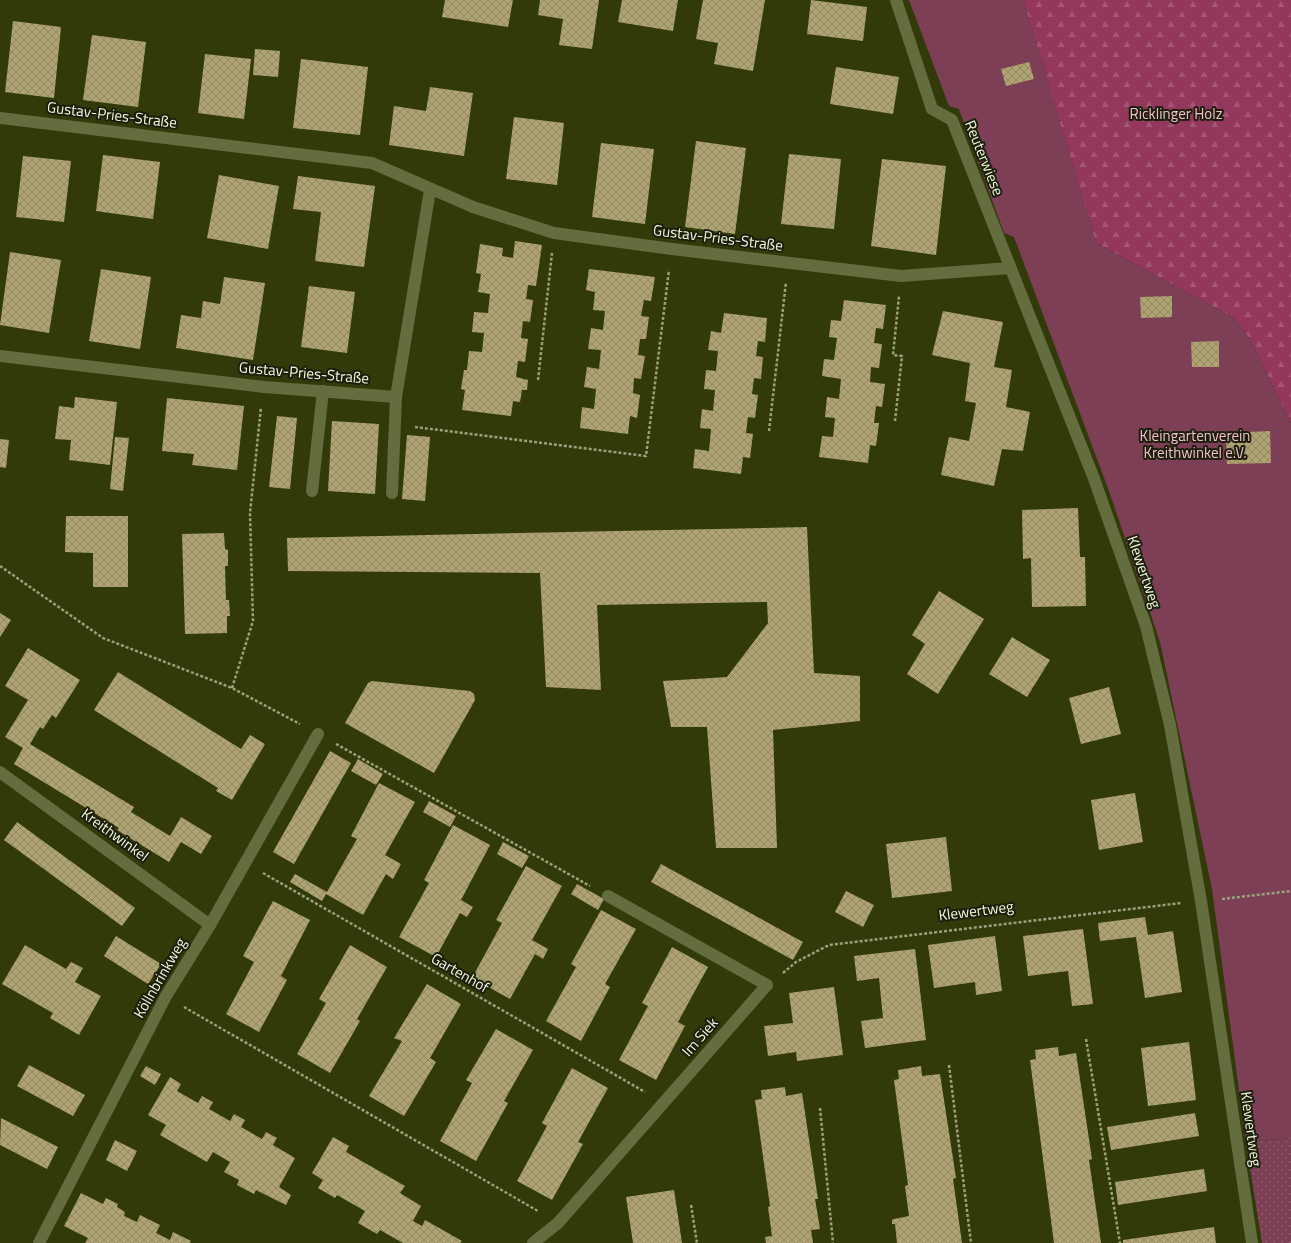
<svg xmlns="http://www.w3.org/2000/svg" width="1291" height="1243" viewBox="0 0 1291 1243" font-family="'Titillium Web',sans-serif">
<defs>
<pattern id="grass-dots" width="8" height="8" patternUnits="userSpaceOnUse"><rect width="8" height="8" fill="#7c3f55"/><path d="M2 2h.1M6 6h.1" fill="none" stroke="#8f5c6d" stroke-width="1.8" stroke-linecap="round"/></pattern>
<pattern id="forest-firs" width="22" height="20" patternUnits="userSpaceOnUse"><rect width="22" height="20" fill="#94375d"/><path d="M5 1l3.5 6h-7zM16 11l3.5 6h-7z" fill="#a35574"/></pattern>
<pattern id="building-cross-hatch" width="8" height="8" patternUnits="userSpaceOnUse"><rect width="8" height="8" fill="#aea371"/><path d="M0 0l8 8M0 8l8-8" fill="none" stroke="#908863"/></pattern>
</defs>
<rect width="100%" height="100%" fill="#333a09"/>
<path fill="url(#grass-dots)" d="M 1291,1138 L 1291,1243 L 1262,1243 L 1246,1142 Z"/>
<path fill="url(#forest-firs)" d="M 1023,0 L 1291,0 L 1291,423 L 1249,338 L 1234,318 L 1096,243 Z"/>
<path fill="#7c3f55" d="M 909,0 L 1023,0 L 1096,243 L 1234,318 L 1249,338 L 1291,423 L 1291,1138 L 1246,1142 L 1212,889 L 1160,642 L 1109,491 L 1014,237 L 1004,233 L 959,109 L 949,106 Z"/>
<path fill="url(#building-cross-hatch)" d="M 445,0 L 513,0 L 508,27 L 442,17 Z
M 540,0 L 599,0 L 592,49 L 559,45 L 563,19 L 538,15 Z
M 622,0 L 678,0 L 673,31 L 618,22 Z
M 703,0 L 765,0 L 753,71 L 714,64 L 718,43 L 696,39 Z
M 811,0 L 867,7 L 863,41 L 807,34 Z
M 13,21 L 61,27 L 54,98 L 5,92 Z
M 92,35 L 146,42 L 138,107 L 83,100 Z
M 255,49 L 280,51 L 278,77 L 253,75 Z
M 205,54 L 251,59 L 244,119 L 198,113 Z
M 301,59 L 368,67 L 360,135 L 293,128 Z
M 1029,62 L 1034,79 L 1006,86 L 1001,69 Z
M 836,67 L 899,77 L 893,114 L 830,104 Z
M 430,87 L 473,93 L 464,156 L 389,145 L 394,106 L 426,111 Z
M 514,117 L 564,123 L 557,185 L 506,179 Z
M 696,141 L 746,148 L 735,234 L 685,227 Z
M 601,143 L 654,149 L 645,224 L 592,217 Z
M 789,154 L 841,159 L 834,229 L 781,224 Z
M 103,155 L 160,162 L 153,219 L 96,211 Z
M 23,156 L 71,161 L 64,222 L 16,217 Z
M 882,159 L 946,166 L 936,255 L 871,246 Z
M 219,175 L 279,186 L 268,249 L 207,238 Z
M 298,176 L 375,186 L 364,267 L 315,261 L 321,212 L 293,209 Z
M 515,241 L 542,245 L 536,286 L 528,285 L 526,299 L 533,300 L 530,322 L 523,321 L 521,338 L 528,339 L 525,362 L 518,361 L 516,377 L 528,380 L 527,390 L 522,390 L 520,402 L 513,401 L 511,416 L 462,410 L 465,390 L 461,389 L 464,370 L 467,370 L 469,351 L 482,352 L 484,333 L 472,332 L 474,312 L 488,313 L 490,294 L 478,292 L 481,274 L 476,273 L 480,244 L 503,248 L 502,256 L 513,258 Z
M 10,252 L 61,260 L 49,333 L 0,325 Z
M 101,269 L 151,277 L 140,349 L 89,341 Z
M 589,269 L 655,277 L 651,301 L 644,300 L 641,316 L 649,317 L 646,339 L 640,339 L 638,355 L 645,356 L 641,379 L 634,378 L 633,393 L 640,395 L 637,418 L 630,416 L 628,434 L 580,428 L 582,407 L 594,409 L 596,389 L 584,387 L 587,367 L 599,369 L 601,350 L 588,349 L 591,328 L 603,330 L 605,311 L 593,310 L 595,292 L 586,290 Z
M 224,277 L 265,283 L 253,360 L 176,348 L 181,315 L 201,318 L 203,301 L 220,304 Z
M 309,286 L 355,292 L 347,353 L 301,347 Z
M 1172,296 L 1172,317 L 1141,318 L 1140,297 Z
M 844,300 L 886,305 L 883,329 L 876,328 L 874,343 L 882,344 L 879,368 L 871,367 L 870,382 L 885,384 L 882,407 L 876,406 L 874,423 L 879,423 L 876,446 L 870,445 L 868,463 L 819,457 L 822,436 L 833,437 L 835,418 L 825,417 L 827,397 L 839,399 L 841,379 L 822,376 L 824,359 L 834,360 L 837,338 L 829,337 L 831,320 L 841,321 Z
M 943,311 L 1003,322 L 994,367 L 1012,370 L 1006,407 L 1030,412 L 1023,451 L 1002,449 L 994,486 L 941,475 L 949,437 L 969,441 L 976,403 L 965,401 L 970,363 L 932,355 Z
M 724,313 L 767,318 L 765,342 L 758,341 L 756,356 L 763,357 L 761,379 L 754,378 L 752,394 L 758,395 L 755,418 L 748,417 L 746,433 L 753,434 L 750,458 L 743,457 L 741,474 L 693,468 L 695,449 L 709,451 L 711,429 L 700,428 L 702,409 L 713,411 L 715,390 L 704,389 L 706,370 L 716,371 L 718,351 L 708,350 L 711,331 L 721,333 Z
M 1219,341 L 1219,367 L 1192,367 L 1191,342 Z
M 75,397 L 117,402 L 110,465 L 69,460 L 71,440 L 55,439 L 59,406 L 74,408 Z
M 167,398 L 244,406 L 237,470 L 192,465 L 194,454 L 162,451 Z
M 277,416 L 297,418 L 290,489 L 269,487 Z
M 332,421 L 379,424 L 375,494 L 328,491 Z
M 1270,431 L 1271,463 L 1227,464 L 1226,433 Z
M 407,435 L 430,437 L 425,501 L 402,499 Z
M 115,437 L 129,438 L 123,491 L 110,489 Z
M 0,439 L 9,440 L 6,468 L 0,467 Z
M 1078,508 L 1080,557 L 1085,557 L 1086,606 L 1032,607 L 1031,558 L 1023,559 L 1022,510 Z
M 66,516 L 128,516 L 128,587 L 93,587 L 93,553 L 65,552 Z
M 807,527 L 814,673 L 860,676 L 860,721 L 773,730 L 777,848 L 716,848 L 707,727 L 671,727 L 663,681 L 727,677 L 768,623 L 767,602 L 597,605 L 601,690 L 546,687 L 540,573 L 288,571 L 287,538 Z
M 224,533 L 225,549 L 228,550 L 228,566 L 225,566 L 226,600 L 229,600 L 230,616 L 227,616 L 227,633 L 185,634 L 182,534 Z
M 939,591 L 984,619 L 938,694 L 907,674 L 925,644 L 912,635 Z
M 0,613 L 11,620 L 0,637 Z
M 1012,637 L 1050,660 L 1027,697 L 989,674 Z
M 28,648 L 80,680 L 56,718 L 52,715 L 43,729 L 40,727 L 30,744 L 134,807 L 131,812 L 170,836 L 181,817 L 212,836 L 201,854 L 181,842 L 169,862 L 117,830 L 119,828 L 14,764 L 23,748 L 5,737 L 28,700 L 5,686 Z
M 118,672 L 241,749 L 250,735 L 265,744 L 232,800 L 216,791 L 218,788 L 94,710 Z
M 372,681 L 470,691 L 474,694 L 475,700 L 434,773 L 345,723 L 368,683 Z
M 1109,687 L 1121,734 L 1081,744 L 1069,698 Z
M 330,751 L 351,763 L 294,864 L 273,852 Z
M 358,759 L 383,774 L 376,785 L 351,771 Z
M 379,783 L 415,802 L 385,855 L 401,864 L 393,879 L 386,874 L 363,915 L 326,894 L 322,901 L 290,882 L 295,874 L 327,892 L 357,839 L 351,836 Z
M 1135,793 L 1143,842 L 1099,850 L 1091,800 Z
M 429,801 L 456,816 L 450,827 L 423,812 Z
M 17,822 L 135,908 L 122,926 L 4,840 Z
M 453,825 L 490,845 L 461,900 L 473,907 L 467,917 L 460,913 L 436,957 L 399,937 L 429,883 L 424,880 Z
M 946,837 L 952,891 L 892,898 L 886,844 Z
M 503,842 L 529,856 L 522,868 L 497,854 Z
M 661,864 L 803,942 L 793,960 L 651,882 Z
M 526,866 L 562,886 L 532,940 L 548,949 L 543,959 L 535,954 L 510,999 L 472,978 L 502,923 L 496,920 Z
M 577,884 L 604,899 L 598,910 L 571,894 Z
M 846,891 L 874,905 L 863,927 L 835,912 Z
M 273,901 L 310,920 L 281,976 L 287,980 L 259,1032 L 226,1014 L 254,962 L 243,956 Z
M 601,910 L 636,929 L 605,984 L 610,987 L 581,1041 L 546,1021 L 576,967 L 571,964 Z
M 1145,917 L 1148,935 L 1173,931 L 1182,992 L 1145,998 L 1136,937 L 1100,941 L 1098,923 Z
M 1083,929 L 1093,1004 L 1072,1006 L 1068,971 L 1028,976 L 1023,936 Z
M 116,936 L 161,964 L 148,984 L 104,956 Z
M 995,936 L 1002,991 L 976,995 L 975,982 L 934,988 L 928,945 Z
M 25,945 L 66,969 L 71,962 L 83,968 L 75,982 L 101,996 L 79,1035 L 50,1018 L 53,1013 L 2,984 Z
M 350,945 L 387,967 L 357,1019 L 360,1021 L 330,1073 L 297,1054 L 326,1003 L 319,999 Z
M 672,947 L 708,967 L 678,1022 L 685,1026 L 656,1080 L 619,1060 L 648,1006 L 642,1003 Z
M 915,949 L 926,1040 L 865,1048 L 861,1021 L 883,1018 L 879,978 L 857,981 L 854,956 Z
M 427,984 L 461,1004 L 430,1058 L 436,1062 L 404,1116 L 369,1096 L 402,1041 L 394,1038 Z
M 834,987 L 843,1055 L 797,1061 L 796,1052 L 768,1056 L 764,1026 L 793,1023 L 789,993 Z
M 496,1029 L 533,1050 L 504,1101 L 508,1103 L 476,1161 L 440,1141 L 472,1083 L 466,1080 Z
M 1189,1042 L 1196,1100 L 1148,1106 L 1141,1048 Z
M 1058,1047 L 1059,1056 L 1076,1053 L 1092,1159 L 1089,1160 L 1101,1243 L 1054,1243 L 1030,1060 L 1036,1059 L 1035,1050 Z
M 29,1065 L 85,1095 L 73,1116 L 17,1086 Z
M 146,1066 L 161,1074 L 155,1085 L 140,1076 Z
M 921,1066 L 922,1076 L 940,1074 L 956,1178 L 953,1179 L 962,1243 L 897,1243 L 895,1224 L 892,1224 L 892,1220 L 894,1219 L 909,1216 L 905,1186 L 908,1185 L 894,1080 L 899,1079 L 898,1070 Z
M 572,1068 L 608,1088 L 578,1142 L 583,1144 L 552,1200 L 517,1181 L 547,1126 L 542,1123 Z
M 170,1077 L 181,1084 L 177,1091 L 198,1103 L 202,1096 L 213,1102 L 209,1109 L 230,1121 L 234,1114 L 245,1120 L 241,1127 L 262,1139 L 266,1132 L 277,1138 L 273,1145 L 295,1158 L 279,1187 L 291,1195 L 286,1205 L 256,1190 L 254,1194 L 237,1185 L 239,1180 L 224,1172 L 230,1162 L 213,1152 L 207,1162 L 160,1135 L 166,1125 L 148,1115 Z
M 785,1087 L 786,1096 L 802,1093 L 818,1199 L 815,1199 L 820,1229 L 811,1230 L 813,1243 L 766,1243 L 765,1237 L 772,1236 L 768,1207 L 770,1206 L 755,1100 L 762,1099 L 761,1090 Z
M 1195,1113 L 1199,1136 L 1111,1150 L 1107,1127 Z
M 1,1118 L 58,1147 L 47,1169 L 0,1145 Z
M 333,1137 L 349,1146 L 346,1152 L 405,1186 L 400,1193 L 421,1206 L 413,1221 L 422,1226 L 425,1220 L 462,1241 L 460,1243 L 403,1243 L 380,1230 L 377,1234 L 358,1223 L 365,1211 L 337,1195 L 335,1198 L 318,1188 L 323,1180 L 312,1173 Z
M 115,1140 L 137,1151 L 127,1171 L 106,1160 Z
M 1204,1169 L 1207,1191 L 1118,1205 L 1115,1182 Z
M 674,1190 L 682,1243 L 633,1243 L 626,1197 Z
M 81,1193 L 103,1204 L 106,1198 L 118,1204 L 117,1207 L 125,1212 L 124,1216 L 137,1222 L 140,1215 L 160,1225 L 156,1233 L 170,1240 L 173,1232 L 191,1241 L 190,1243 L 85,1243 L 88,1238 L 64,1226 Z
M 1214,1227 L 1216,1243 L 1123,1243 L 1123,1240 Z"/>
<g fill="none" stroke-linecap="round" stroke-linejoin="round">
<path stroke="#9ba17d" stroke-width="2.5" stroke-dasharray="3 2" stroke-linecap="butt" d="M 538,380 L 552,253
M 895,421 L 902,356 L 893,355 L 899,296
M 415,427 L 646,456 L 669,270
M 769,431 L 786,282
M 0,566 L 103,638 L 232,688 L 300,724
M 232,688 L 253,621 L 250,513 L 261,407
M 336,744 L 590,886
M 263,873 L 645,1092
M 1222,899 L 1291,891
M 783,973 L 796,962 L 829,945 L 1181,903
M 184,1007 L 538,1211
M 1086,1039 L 1120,1243
M 949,1065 L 971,1243
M 820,1108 L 833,1243
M 691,1205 L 697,1243"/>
<path stroke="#646d3e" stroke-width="12" d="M 312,491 L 323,391
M 392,493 L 396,397
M 608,896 L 767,985"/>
<path stroke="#646d3e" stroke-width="12" d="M 896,0 L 932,109 L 952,120 L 1093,476 L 1146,626 L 1170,725 L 1201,901 L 1252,1243
M 0,118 L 372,163 L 473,207 L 554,233 L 672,249 L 901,276 L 1010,268
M 0,356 L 264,387 L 396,397 L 430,190
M 0,772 L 210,925
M 39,1243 L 166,996 L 210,925 L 318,734
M 533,1243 L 558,1223 L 767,985"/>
</g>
<g text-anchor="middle" stroke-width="4" stroke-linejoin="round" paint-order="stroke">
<g font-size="15" fill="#f5bfd0" stroke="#1c1f0c">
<text x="1176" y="119">Ricklinger Holz</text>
<text x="1195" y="441">Kleingartenverein<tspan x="1195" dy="17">Kreithwinkel e.V.</tspan></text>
</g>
<g font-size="15" fill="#f2f8df" stroke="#1c1f0c">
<text transform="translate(112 115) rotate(7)" y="5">Gustav-Pries-Straße</text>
<text transform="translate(984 158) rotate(68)" y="5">Reuterwiese</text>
<text transform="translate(718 238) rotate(7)" y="5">Gustav-Pries-Straße</text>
<text transform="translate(304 373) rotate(5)" y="5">Gustav-Pries-Straße</text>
<text transform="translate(1144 572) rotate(71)" y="5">Klewertweg</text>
<text transform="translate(115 835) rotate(36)" y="5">Kreithwinkel</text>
<text transform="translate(976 911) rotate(-7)" y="5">Klewertweg</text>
<text transform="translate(460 973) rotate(30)" y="5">Gartenhof</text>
<text transform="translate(160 978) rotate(-60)" y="5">Köllnbrinkweg</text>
<text transform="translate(700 1037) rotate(-49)" y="5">Im Siek</text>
<text transform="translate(1251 1129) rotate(82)" y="5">Klewertweg</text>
</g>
</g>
</svg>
